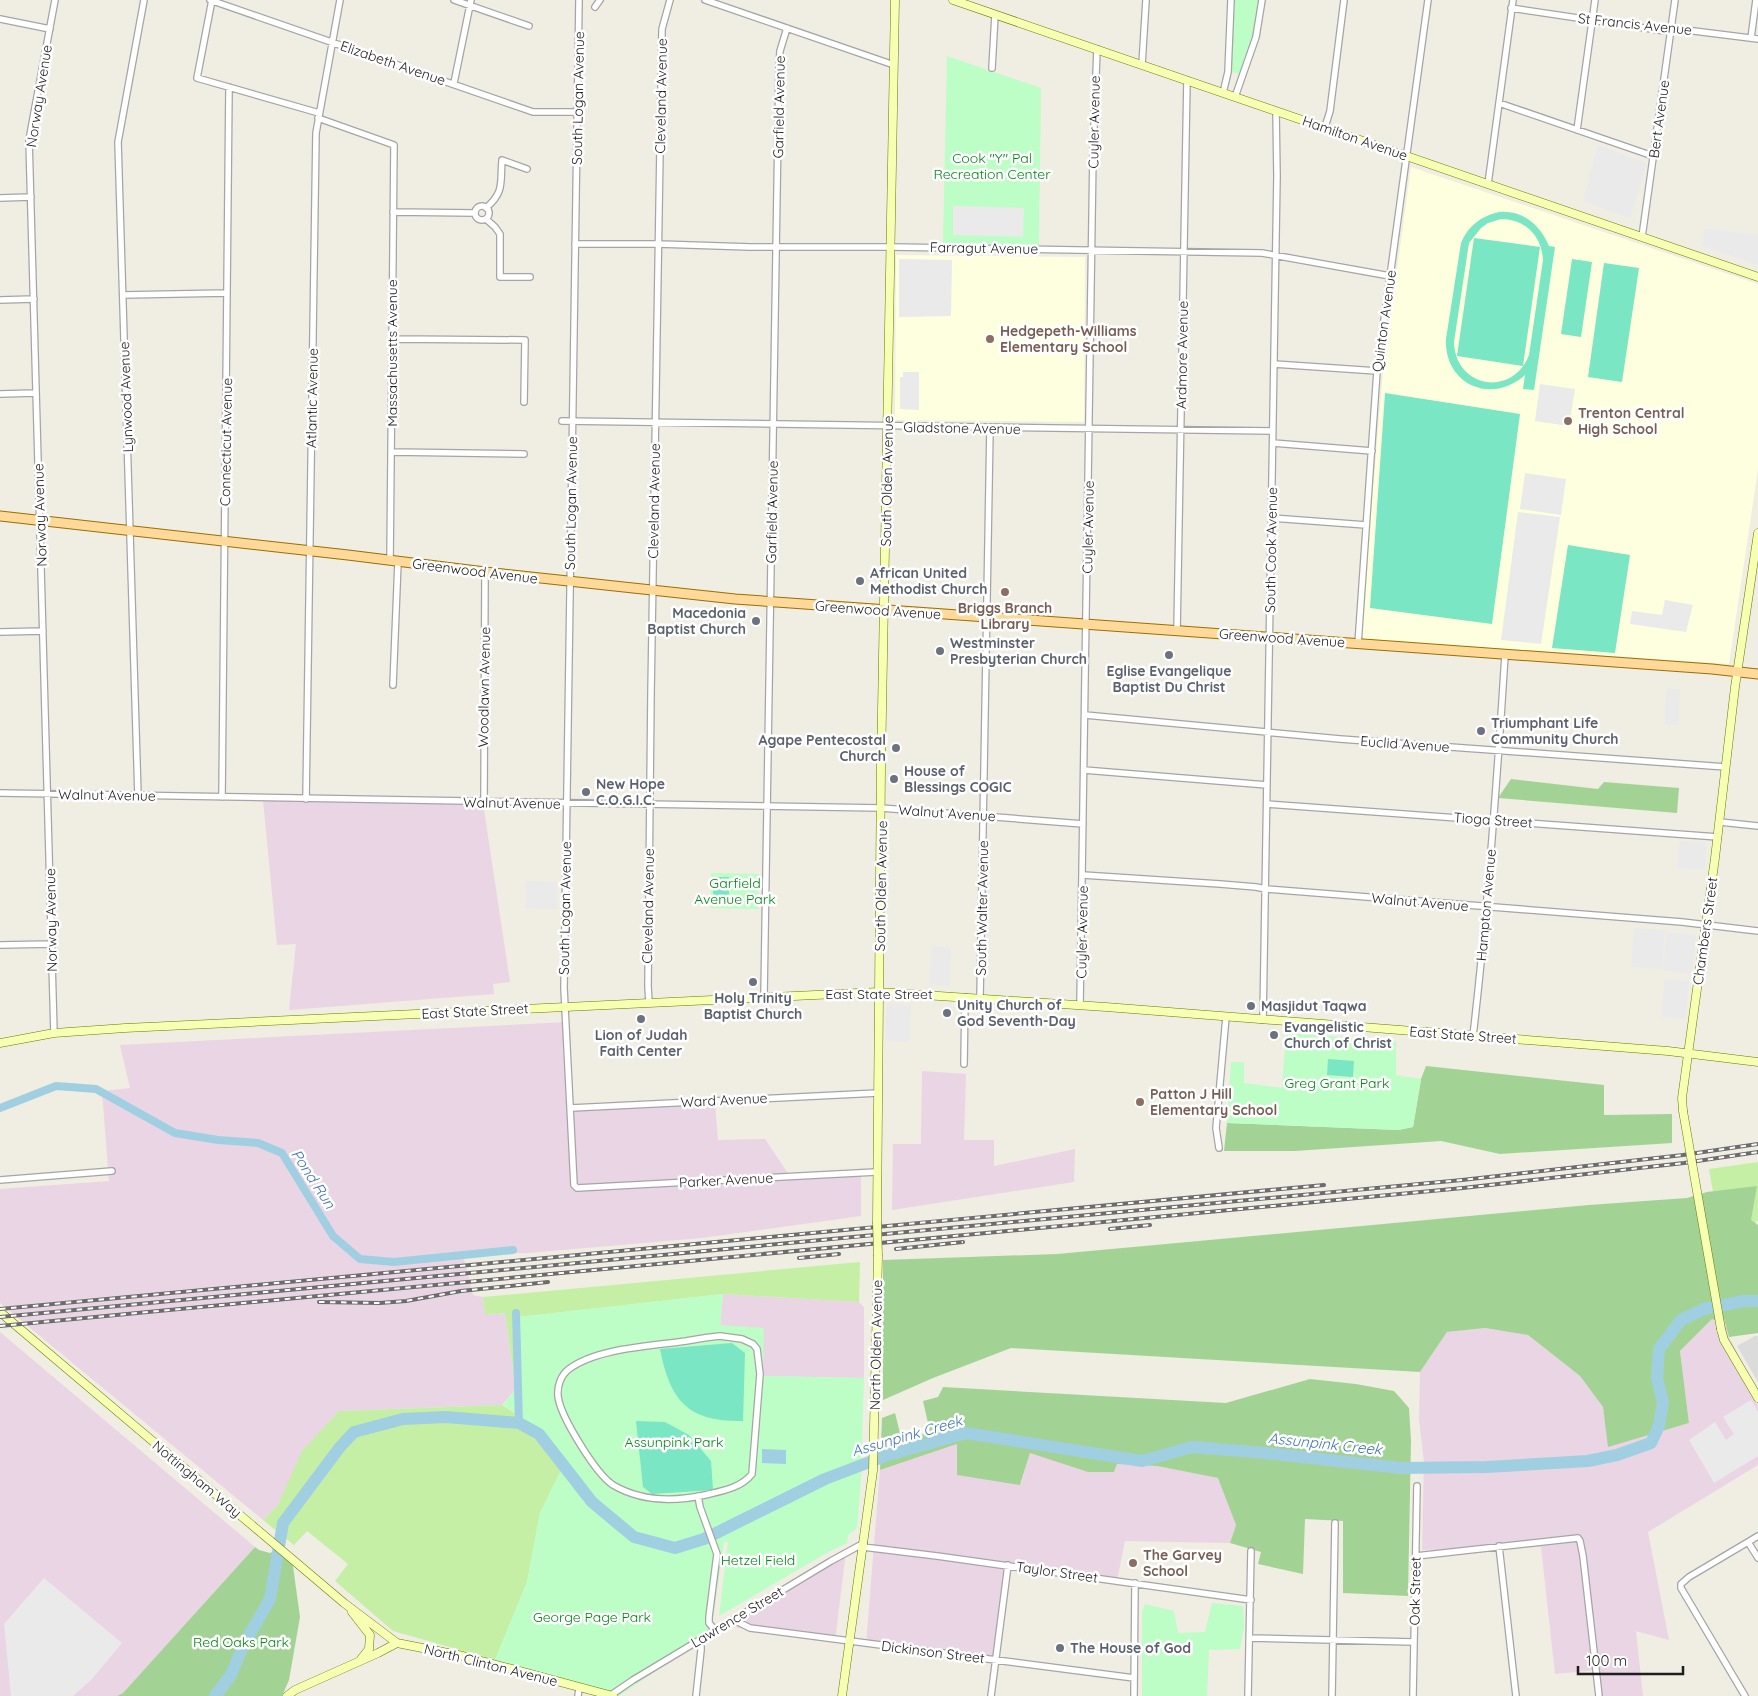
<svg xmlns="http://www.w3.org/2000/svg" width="1758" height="1696" viewBox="0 0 1758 1696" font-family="Quicksand,sans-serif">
<rect width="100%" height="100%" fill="#f0ede3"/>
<path fill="#dcdbdb" d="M 1755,1336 L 1758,1336 L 1758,1382 L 1737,1346 Z"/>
<path fill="#ead5e5" d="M 263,800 L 483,803 L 510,982 L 493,984 L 494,994 L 289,1010 L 296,944 L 277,945 Z
M 567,1022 L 572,1111 L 715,1104 L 718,1140 L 765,1139 L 791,1178 L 861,1174 L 861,1216 L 702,1238 L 528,1253 L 463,1255 L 473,1295 L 483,1297 L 485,1315 L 505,1313 L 515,1384 L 520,1384 L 502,1405 L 339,1411 L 303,1451 L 278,1505 L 263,1520 L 0,1303 L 0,1189 L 109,1181 L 102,1091 L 130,1088 L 120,1045 Z
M 922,1071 L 966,1074 L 964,1140 L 994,1140 L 994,1166 L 1075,1149 L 1074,1182 L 892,1210 L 893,1144 L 921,1144 Z
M 723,1294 L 859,1302 L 864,1307 L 864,1378 L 762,1376 L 720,1325 Z
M 1724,1318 L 1729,1337 L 1758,1392 L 1758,1465 L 1648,1532 L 1669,1640 L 1636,1631 L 1643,1696 L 1599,1696 L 1597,1670 L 1555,1674 L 1541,1547 L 1422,1550 L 1424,1462 L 1419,1420 L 1420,1372 L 1447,1332 L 1485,1328 L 1528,1335 L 1580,1376 L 1603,1407 L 1609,1446 L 1689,1423 L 1680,1351 L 1712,1319 Z
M 0,1332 L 255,1547 L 123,1693 L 117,1696 L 0,1696 Z
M 957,1444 L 1021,1484 L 1030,1453 L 1058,1461 L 1114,1472 L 1117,1464 L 1157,1466 L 1219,1478 L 1236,1525 L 1230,1543 L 1125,1541 L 1117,1581 L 1010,1568 L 997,1664 L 866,1645 L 880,1470 Z
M 846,1551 L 835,1641 L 725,1626 Z"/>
<path fill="#fdffde" d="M 1411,167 L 1758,284 L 1758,469 L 1729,664 L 1360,639 L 1383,372 Z
M 896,255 L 1085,257 L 1084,422 L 895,420 Z"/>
<path fill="#c5efa5" d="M 1758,1162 L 1758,1220 L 1724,1255 L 1709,1169 Z
M 860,1262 L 859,1302 L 723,1294 L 518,1317 L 520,1384 L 515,1384 L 505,1313 L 485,1315 L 483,1297 Z
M 502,1405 L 543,1431 L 565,1462 L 540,1513 L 527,1582 L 495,1660 L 393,1631 L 335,1581 L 348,1564 L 307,1531 L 294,1545 L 263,1520 L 278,1505 L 302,1451 L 339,1411 Z"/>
<path fill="#a3d394" d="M 1511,779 L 1598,789 L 1604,782 L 1679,788 L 1677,813 L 1498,798 Z
M 1426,1066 L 1604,1085 L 1604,1115 L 1672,1114 L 1672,1143 L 1500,1154 L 1441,1141 L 1295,1151 L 1224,1151 L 1227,1123 L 1398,1130 L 1413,1127 L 1421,1079 Z
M 1757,1186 L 1751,1220 L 1758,1225 L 1758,1333 L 1729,1337 L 1724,1319 L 1717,1321 L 1712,1319 L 1680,1351 L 1689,1423 L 1608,1447 L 1603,1407 L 1580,1376 L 1528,1335 L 1485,1328 L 1447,1332 L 1420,1372 L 1011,1348 L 933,1378 L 883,1400 L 883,1260 L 1057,1254 L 1589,1205 L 1687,1198 L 1707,1192 Z
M 1310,1379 L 1356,1384 L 1394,1391 L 1409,1408 L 1411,1441 L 1408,1596 L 1343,1593 L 1343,1521 L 1305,1519 L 1303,1574 L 1258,1564 L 1261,1552 L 1230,1543 L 1236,1525 L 1218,1478 L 1157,1466 L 1117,1464 L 1114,1472 L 1088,1472 L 1030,1453 L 1020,1485 L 957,1475 L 957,1444 L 880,1470 L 882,1418 L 895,1413 L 902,1441 L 930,1432 L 923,1401 L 938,1397 L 943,1387 L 1226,1403 Z
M 282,1544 L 292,1559 L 300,1617 L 289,1680 L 282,1696 L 117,1696 L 123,1693 L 255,1547 L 259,1550 L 270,1553 L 280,1548 Z"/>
<path fill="#bcfec5" d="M 1234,0 L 1260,0 L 1256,29 L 1240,74 L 1231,72 Z
M 947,56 L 1041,88 L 1039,245 L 943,243 Z
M 711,873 L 759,874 L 758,909 L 711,908 Z
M 1286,1033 L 1396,1041 L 1396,1075 L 1421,1079 L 1413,1127 L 1398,1130 L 1227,1123 L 1231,1062 L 1244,1062 L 1244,1083 L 1282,1088 Z
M 723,1294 L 720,1325 L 764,1328 L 763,1376 L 864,1378 L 861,1478 L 857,1528 L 848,1535 L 847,1543 L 830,1551 L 719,1616 L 728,1542 L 724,1541 L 711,1634 L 619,1696 L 610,1696 L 493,1665 L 527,1582 L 540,1513 L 565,1462 L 543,1431 L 503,1405 L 520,1384 L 518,1317 Z
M 1212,1603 L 1243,1606 L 1244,1627 L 1240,1649 L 1209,1650 L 1207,1696 L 1142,1696 L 1142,1613 L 1145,1604 L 1174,1611 L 1178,1633 L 1205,1632 Z"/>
<path fill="#7ae6c3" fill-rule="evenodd" d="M 1499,212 C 1523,210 1540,225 1549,246 L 1555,247 L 1534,390 L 1523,389 L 1525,375 C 1492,405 1444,385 1446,339 L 1461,243 C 1468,226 1481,216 1499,212 ZM 1501,219 C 1525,219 1542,236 1543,260 L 1529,355 C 1513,398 1455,388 1454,342 L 1469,243 L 1481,228 L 1488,223 Z
M 1474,238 L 1540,247 L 1523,366 L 1457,356 Z
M 1572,259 L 1592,262 L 1581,337 L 1561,334 Z
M 1604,263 L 1639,268 L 1622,382 L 1588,377 Z
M 1385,393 L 1520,414 L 1492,624 L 1370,608 Z
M 1568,545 L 1630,555 L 1615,653 L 1552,648 Z
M 713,877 L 729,877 L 729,904 L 713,904 Z
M 1328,1059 L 1354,1061 L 1353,1077 L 1327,1075 Z
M 732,1343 L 745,1353 L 743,1421 C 688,1422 670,1401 660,1349 Z
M 636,1421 L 665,1422 L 689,1435 L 711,1461 L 713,1490 L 652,1494 L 643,1487 Z"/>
<path fill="#eaeaea" d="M 1598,145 L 1647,164 L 1630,218 L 1583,201 Z
M 953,206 L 1024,208 L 1023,237 L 953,235 Z
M 1705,229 L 1758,235 L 1758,265 L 1702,246 Z
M 899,259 L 952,260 L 951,316 L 899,317 Z
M 903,372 L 919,372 L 919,410 L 900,409 L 900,377 L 903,377 Z
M 1540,384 L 1575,389 L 1569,426 L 1535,421 Z
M 1525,473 L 1566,479 L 1561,515 L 1520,509 Z
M 1518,512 L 1560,517 L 1541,644 L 1501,640 Z
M 1665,600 L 1693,605 L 1686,632 L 1630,624 L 1632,611 L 1662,615 Z
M 1666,689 L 1680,689 L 1678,725 L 1665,724 Z
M 1679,841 L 1706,843 L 1705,869 L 1677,868 Z
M 525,881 L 557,882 L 557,909 L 525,908 Z
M 1634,928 L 1665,930 L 1662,969 L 1631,967 Z
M 1667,932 L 1696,935 L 1692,974 L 1663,970 Z
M 932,946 L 951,948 L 949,986 L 930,984 Z
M 1665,979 L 1689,981 L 1685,1019 L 1661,1017 Z
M 891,1003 L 911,1005 L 909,1042 L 885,1041 L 887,1006 Z
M 1751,1400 L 1758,1412 L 1758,1456 L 1714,1483 L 1689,1440 L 1715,1422 L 1726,1440 L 1734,1434 L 1723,1417 Z
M 44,1578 L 122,1643 L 92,1679 L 73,1696 L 11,1696 L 4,1624 Z"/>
<path fill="#a0cfe2" d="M 762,1449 L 786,1450 L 786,1464 L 762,1463 Z"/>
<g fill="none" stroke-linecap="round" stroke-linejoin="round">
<path stroke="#a0cfe2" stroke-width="8" d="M 0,1108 L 56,1086 L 96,1089 L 175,1133 L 218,1140 L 258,1143 L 282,1153 L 333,1236 L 360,1259 L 394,1262 L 513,1250
M 516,1313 L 519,1423"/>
<path stroke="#a0cfe2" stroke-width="12" d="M 215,1696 L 231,1675 L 243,1646 L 270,1599 L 283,1523 L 340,1447 L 354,1432 L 403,1419 L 446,1417 L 519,1423 L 539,1434 L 592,1502 L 634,1537 L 675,1548 L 704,1539 L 825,1479 L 888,1455 L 966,1433 L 1142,1461 L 1192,1447 L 1265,1453 L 1401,1468 L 1487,1467 L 1588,1461 L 1617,1455 L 1651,1443 L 1659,1426 L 1663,1402 L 1657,1378 L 1659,1349 L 1681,1320 L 1704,1309 L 1744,1301 L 1758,1301"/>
<g stroke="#a5a5a5" stroke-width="8">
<path id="street" d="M 210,0 L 533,112 L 578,112
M 212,0 L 197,78 L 319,113
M 454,0 L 529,26
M 579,0 L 564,988 L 574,1185 L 577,1188 L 876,1172
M 705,0 L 894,65
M 595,7 L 600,0
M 1511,8 L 1665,31 L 1678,29 L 1758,39
M 0,19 L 50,29
M 1751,38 L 1756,0
M 1142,65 L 1146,0
M 992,68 L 995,15
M 454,83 L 471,0
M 1223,93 L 1228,72 L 1231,0
M 1235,97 L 1256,37 L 1262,0
M 1499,103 L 1653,156
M 318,118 L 394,145 L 390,561
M 1325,127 L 1330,111 L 1344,0
M 1577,130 L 1595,0
M 1488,184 L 1513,0
M 0,198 L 31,197
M475 213a7 7 0 1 1 14 0a7 7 0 1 1-14 0Z
M 486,208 C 505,192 500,182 502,160 L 527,169
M 393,212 L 475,213
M 486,219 L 495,227 L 500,234 L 500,277 L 530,277
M 1642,237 L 1675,0
M 575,244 L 659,244 L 750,247 L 891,247 L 1262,253 L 1390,276
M 123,295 L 227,293
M 0,300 L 34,299
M 392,339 L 525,340 L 524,402
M 1274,364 L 1377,371
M 0,394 L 36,393
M 562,421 L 1272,431
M 1273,443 L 1372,451
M 392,452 L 524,454
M 1272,518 L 1366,525
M 1177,631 L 1187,80
M 0,632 L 43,631
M 1358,644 L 1377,371 L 1428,0
M 393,685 L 398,562
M 1085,715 L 1340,739 L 1726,767
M 1084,770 L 1267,785
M 0,793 L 881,808 L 1083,824
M 138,796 L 118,142 L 144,0
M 222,797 L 229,87
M 306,799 L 316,133 L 340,0
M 484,802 L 485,572
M 1267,804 L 1718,837
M 1720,822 L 1758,826
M 1083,875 L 1220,884 L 1256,887 L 1266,889 L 1682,922 L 1758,931
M 0,945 L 52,944
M 764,996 L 779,68 L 780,51 L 787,28
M 980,998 L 990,428
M 649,1003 L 648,986 L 651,693 L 662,29 L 670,0
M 1080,1005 L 1093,153 L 1097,49
M 1263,1020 L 1277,176 L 1276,111
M 54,1033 L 29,140 L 55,0
M 1473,1036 C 1488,909 1497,782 1505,655
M 964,1064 L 965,997
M 571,1108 L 878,1093
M 1219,1148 L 1216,1128 L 1226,1017
M 0,1180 L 112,1171
M 720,1336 L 742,1339 L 753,1344 L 757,1349 L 760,1374 L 752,1474 C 741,1488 722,1491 705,1495 C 673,1502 642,1502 613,1485 C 596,1474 560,1416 558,1396 C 557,1386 561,1375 569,1369 C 597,1348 652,1346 686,1341 C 697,1339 708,1337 720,1336 Z
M 698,1496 L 700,1507 L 717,1554 L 709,1617 L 709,1623 L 716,1631
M 1748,1542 L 1758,1558
M 1499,1546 L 1516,1696
M 863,1547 L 937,1556 L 1251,1600
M 1416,1556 L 1578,1538 L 1580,1541 L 1583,1556 L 1599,1696
M 734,1620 L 750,1628 L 1134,1678
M 1250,1638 L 1414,1642
M 611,1695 L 633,1680 L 831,1561 L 864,1543
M 578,1696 L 579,1688
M 696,1696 L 701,1650 L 701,1639
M 991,1696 L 1008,1565
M 1134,1696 L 1135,1583
M 1248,1696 L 1251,1551
M 1332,1696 L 1335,1523
M 1413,1696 L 1417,1486
M 1745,1696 L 1681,1588 L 1681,1584 L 1689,1577 L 1758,1536"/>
</g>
<g stroke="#667b00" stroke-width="9">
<path id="secondary" d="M 953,0 L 1758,277
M 0,1043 L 54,1033 L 125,1028 L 879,992 L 1106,1007 L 1668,1051 L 1758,1062
M 1683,1111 L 1682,1098 L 1715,858 L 1735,687 L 1758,533
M 877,1222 L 881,766 L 895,0
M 0,1312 L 344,1603 L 397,1643 L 463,1656 L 613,1696
M 1721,1329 L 1724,1340 L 1758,1398
M 352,1612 L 370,1635 L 369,1649 L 361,1659
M 287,1696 L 295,1690 L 378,1653 L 397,1643
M 842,1696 L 873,1471 L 878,1256"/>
</g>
<g stroke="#996f00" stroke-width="11">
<path id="primary" d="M 0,516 L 348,555 L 485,572 L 735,599 L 1712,669 L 1758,674"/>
</g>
<use href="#street" stroke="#fff" stroke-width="5.5"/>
<use href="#secondary" stroke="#f7ffb3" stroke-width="8"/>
<use href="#primary" stroke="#ffd99a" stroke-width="9"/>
<g stroke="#6c6c6c" stroke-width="4">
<path id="rail" d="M 1110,1229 L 1150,1225
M 896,1249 L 963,1242
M 799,1258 L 839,1254
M 319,1302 L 380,1303 L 406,1301 L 461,1291 L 548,1282
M 0,1309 L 1324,1185
M 0,1317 L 1462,1180 L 1683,1155 L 1758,1144
M 0,1326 L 1463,1188 L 1684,1163 L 1758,1152"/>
</g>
<use href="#rail" stroke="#fff" stroke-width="2" stroke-dasharray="5.5" stroke-linecap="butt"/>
<g stroke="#667b00" stroke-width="9" stroke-linecap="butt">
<path id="secondary-bridge" d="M 1683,1111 L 1721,1329
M 877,1222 L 878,1256"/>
</g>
<use href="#secondary-bridge" stroke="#f7ffb3" stroke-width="8"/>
</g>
<g fill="#8d6e63" stroke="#fff" stroke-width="2">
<circle cx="990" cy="339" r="5"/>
<circle cx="1568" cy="421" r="5"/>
<circle cx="1005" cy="592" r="5"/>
<circle cx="1140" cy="1102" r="5"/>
<circle cx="1133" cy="1563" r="5"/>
</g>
<g fill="#6b7280" stroke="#fff" stroke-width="2">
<circle cx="860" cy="581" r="5"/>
<circle cx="756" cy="621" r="5"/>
<circle cx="940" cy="651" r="5"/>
<circle cx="1169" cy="655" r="5"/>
<circle cx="1481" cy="731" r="5"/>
<circle cx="896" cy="748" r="5"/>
<circle cx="894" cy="779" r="5"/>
<circle cx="586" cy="792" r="5"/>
<circle cx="753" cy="982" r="5"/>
<circle cx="1251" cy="1006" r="5"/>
<circle cx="947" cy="1013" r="5"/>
<circle cx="641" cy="1019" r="5"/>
<circle cx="1274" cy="1035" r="5"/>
<circle cx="1060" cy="1648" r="5"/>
</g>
<g text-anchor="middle" stroke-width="5" stroke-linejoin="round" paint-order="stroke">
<g font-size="14" fill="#1e1e1e" stroke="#fff">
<text transform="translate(1635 24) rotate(6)" y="5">St Francis Avenue</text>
<text transform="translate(393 63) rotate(19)" y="5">Elizabeth Avenue</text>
<text transform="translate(39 96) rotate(-81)" y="5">Norway Avenue</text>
<text transform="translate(661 96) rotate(-89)" y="5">Cleveland Avenue</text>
<text transform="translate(578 98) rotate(-89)" y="5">South Logan Avenue</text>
<text transform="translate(779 107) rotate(-89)" y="5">Garfield Avenue</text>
<text transform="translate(1659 119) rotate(-82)" y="5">Bert Avenue</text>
<text transform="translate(1094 122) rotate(-89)" y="5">Cuyler Avenue</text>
<text transform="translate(1355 138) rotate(19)" y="5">Hamilton Avenue</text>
<text transform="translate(984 248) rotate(1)" y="5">Farragut Avenue</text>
<text transform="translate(1384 321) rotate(-82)" y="5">Quinton Avenue</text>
<text transform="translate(392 353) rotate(-90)" y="5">Massachusetts Avenue</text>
<text transform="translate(1182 355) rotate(-89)" y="5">Ardmore Avenue</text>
<text transform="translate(126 397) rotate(-92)" y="5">Lynwood Avenue</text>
<text transform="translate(312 398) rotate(-89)" y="5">Atlantic Avenue</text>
<text transform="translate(962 428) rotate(1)" y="5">Gladstone Avenue</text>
<text transform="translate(226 442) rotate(-89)" y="5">Connecticut Avenue</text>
<text transform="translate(887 481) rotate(-89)" y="5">South Olden Avenue</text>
<text transform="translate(654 501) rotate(-89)" y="5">Cleveland Avenue</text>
<text transform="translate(571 503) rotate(-89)" y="5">South Logan Avenue</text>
<text transform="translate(772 512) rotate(-89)" y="5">Garfield Avenue</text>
<text transform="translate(40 515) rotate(-92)" y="5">Norway Avenue</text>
<text transform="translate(1088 527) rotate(-89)" y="5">Cuyler Avenue</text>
<text transform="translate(1271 550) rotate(-89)" y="5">South Cook Avenue</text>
<text transform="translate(475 571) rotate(7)" y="5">Greenwood Avenue</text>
<text transform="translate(878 610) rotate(4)" y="5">Greenwood Avenue</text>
<text transform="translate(1282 638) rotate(4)" y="5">Greenwood Avenue</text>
<text transform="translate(484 687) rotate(-89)" y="5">Woodlawn Avenue</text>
<text transform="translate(1405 744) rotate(4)" y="5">Euclid Avenue</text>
<text transform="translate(107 795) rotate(1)" y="5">Walnut Avenue</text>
<text transform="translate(512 803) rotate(1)" y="5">Walnut Avenue</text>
<text transform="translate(947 813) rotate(4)" y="5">Walnut Avenue</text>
<text transform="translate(1493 820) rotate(4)" y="5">Tioga Street</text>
<text transform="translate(881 886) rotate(-89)" y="5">South Olden Avenue</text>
<text transform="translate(1420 902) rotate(5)" y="5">Walnut Avenue</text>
<text transform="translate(1486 905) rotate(-85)" y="5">Hampton Avenue</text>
<text transform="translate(648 906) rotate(-89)" y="5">Cleveland Avenue</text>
<text transform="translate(565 908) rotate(-89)" y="5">South Logan Avenue</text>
<text transform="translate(982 908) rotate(-89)" y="5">South Walter Avenue</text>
<text transform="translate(51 920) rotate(-91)" y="5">Norway Avenue</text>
<text transform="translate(1705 931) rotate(-82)" y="5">Chambers Street</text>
<text transform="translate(1082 932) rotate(-89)" y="5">Cuyler Avenue</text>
<text x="879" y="999">East State Street</text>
<text transform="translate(475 1011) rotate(-3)" y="5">East State Street</text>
<text transform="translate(1463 1035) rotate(4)" y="5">East State Street</text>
<text transform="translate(724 1100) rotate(-3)" y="5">Ward Avenue</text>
<text transform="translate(726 1180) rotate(-3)" y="5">Parker Avenue</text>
<text transform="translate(876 1345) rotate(-89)" y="5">North Olden Avenue</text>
<text transform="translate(197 1479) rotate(40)" y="5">Nottingham Way</text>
<text transform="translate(1057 1572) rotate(8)" y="5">Taylor Street</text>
<text transform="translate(1415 1591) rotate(-89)" y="5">Oak Street</text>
<text transform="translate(737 1617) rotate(-31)" y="5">Lawrence Street</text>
<text transform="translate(933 1652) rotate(7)" y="5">Dickinson Street</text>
<text transform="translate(491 1665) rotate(14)" y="5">North Clinton Avenue</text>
</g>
<g font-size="14" fill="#028715" stroke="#fff">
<text x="992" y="163">Cook "Y" Pal<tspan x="992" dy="16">Recreation Center</tspan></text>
<text x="735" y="888">Garfield<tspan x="735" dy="16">Avenue Park</tspan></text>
<text x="1337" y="1088">Greg Grant Park</text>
<text x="674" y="1447">Assunpink Park</text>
<text x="758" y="1565">Hetzel Field</text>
<text x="592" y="1622">George Page Park</text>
<text x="241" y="1647">Red Oaks Park</text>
</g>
<g font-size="14" font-weight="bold" fill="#785e54" stroke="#fff" text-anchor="start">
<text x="1000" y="336">Hedgepeth-Williams<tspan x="1000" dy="16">Elementary School</tspan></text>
<text x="1578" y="418">Trenton Central<tspan x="1578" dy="16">High School</tspan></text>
<text x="1005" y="613" text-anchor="middle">Briggs Branch<tspan x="1005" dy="16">Library</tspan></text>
<text x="1150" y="1099">Patton J Hill<tspan x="1150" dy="16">Elementary School</tspan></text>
<text x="1143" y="1560">The Garvey<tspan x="1143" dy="16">School</tspan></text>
</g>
<g font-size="14" font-weight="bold" fill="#5b616d" stroke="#fff" text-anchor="start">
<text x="870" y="578">African United<tspan x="870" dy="16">Methodist Church</tspan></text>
<text x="746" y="618" text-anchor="end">Macedonia<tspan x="746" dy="16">Baptist Church</tspan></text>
<text x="950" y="648">Westminster<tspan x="950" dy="16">Presbyterian Church</tspan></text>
<text x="1169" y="676" text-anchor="middle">Eglise Evangelique<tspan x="1169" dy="16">Baptist Du Christ</tspan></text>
<text x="1491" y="728">Triumphant Life<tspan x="1491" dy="16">Community Church</tspan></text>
<text x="886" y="745" text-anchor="end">Agape Pentecostal<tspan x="886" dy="16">Church</tspan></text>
<text x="904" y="776">House of<tspan x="904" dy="16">Blessings COGIC</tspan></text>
<text x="596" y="789">New Hope<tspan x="596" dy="16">C.O.G.I.C.</tspan></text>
<text x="753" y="1003" text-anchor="middle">Holy Trinity<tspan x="753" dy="16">Baptist Church</tspan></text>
<text x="957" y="1010">Unity Church of<tspan x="957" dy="16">God Seventh-Day</tspan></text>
<text x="1261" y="1011">Masjidut Taqwa</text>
<text x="1284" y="1032">Evangelistic<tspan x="1284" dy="16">Church of Christ</tspan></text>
<text x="641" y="1040" text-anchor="middle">Lion of Judah<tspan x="641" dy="16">Faith Center</tspan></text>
<text x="1070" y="1653">The House of God</text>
</g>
<g font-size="15" font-style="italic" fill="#4275b7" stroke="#fff">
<text transform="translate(313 1179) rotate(57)" y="5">Pond Run</text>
<text transform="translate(907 1436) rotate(-16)" y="5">Assunpink Creek</text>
<text transform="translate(1325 1444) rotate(6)" y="5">Assunpink Creek</text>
</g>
</g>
<path d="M1578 1666v8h105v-8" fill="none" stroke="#1e1e1e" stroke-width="2.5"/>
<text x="1586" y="1666" font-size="15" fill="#1e1e1e" stroke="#ffffff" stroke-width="4" paint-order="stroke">100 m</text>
</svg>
